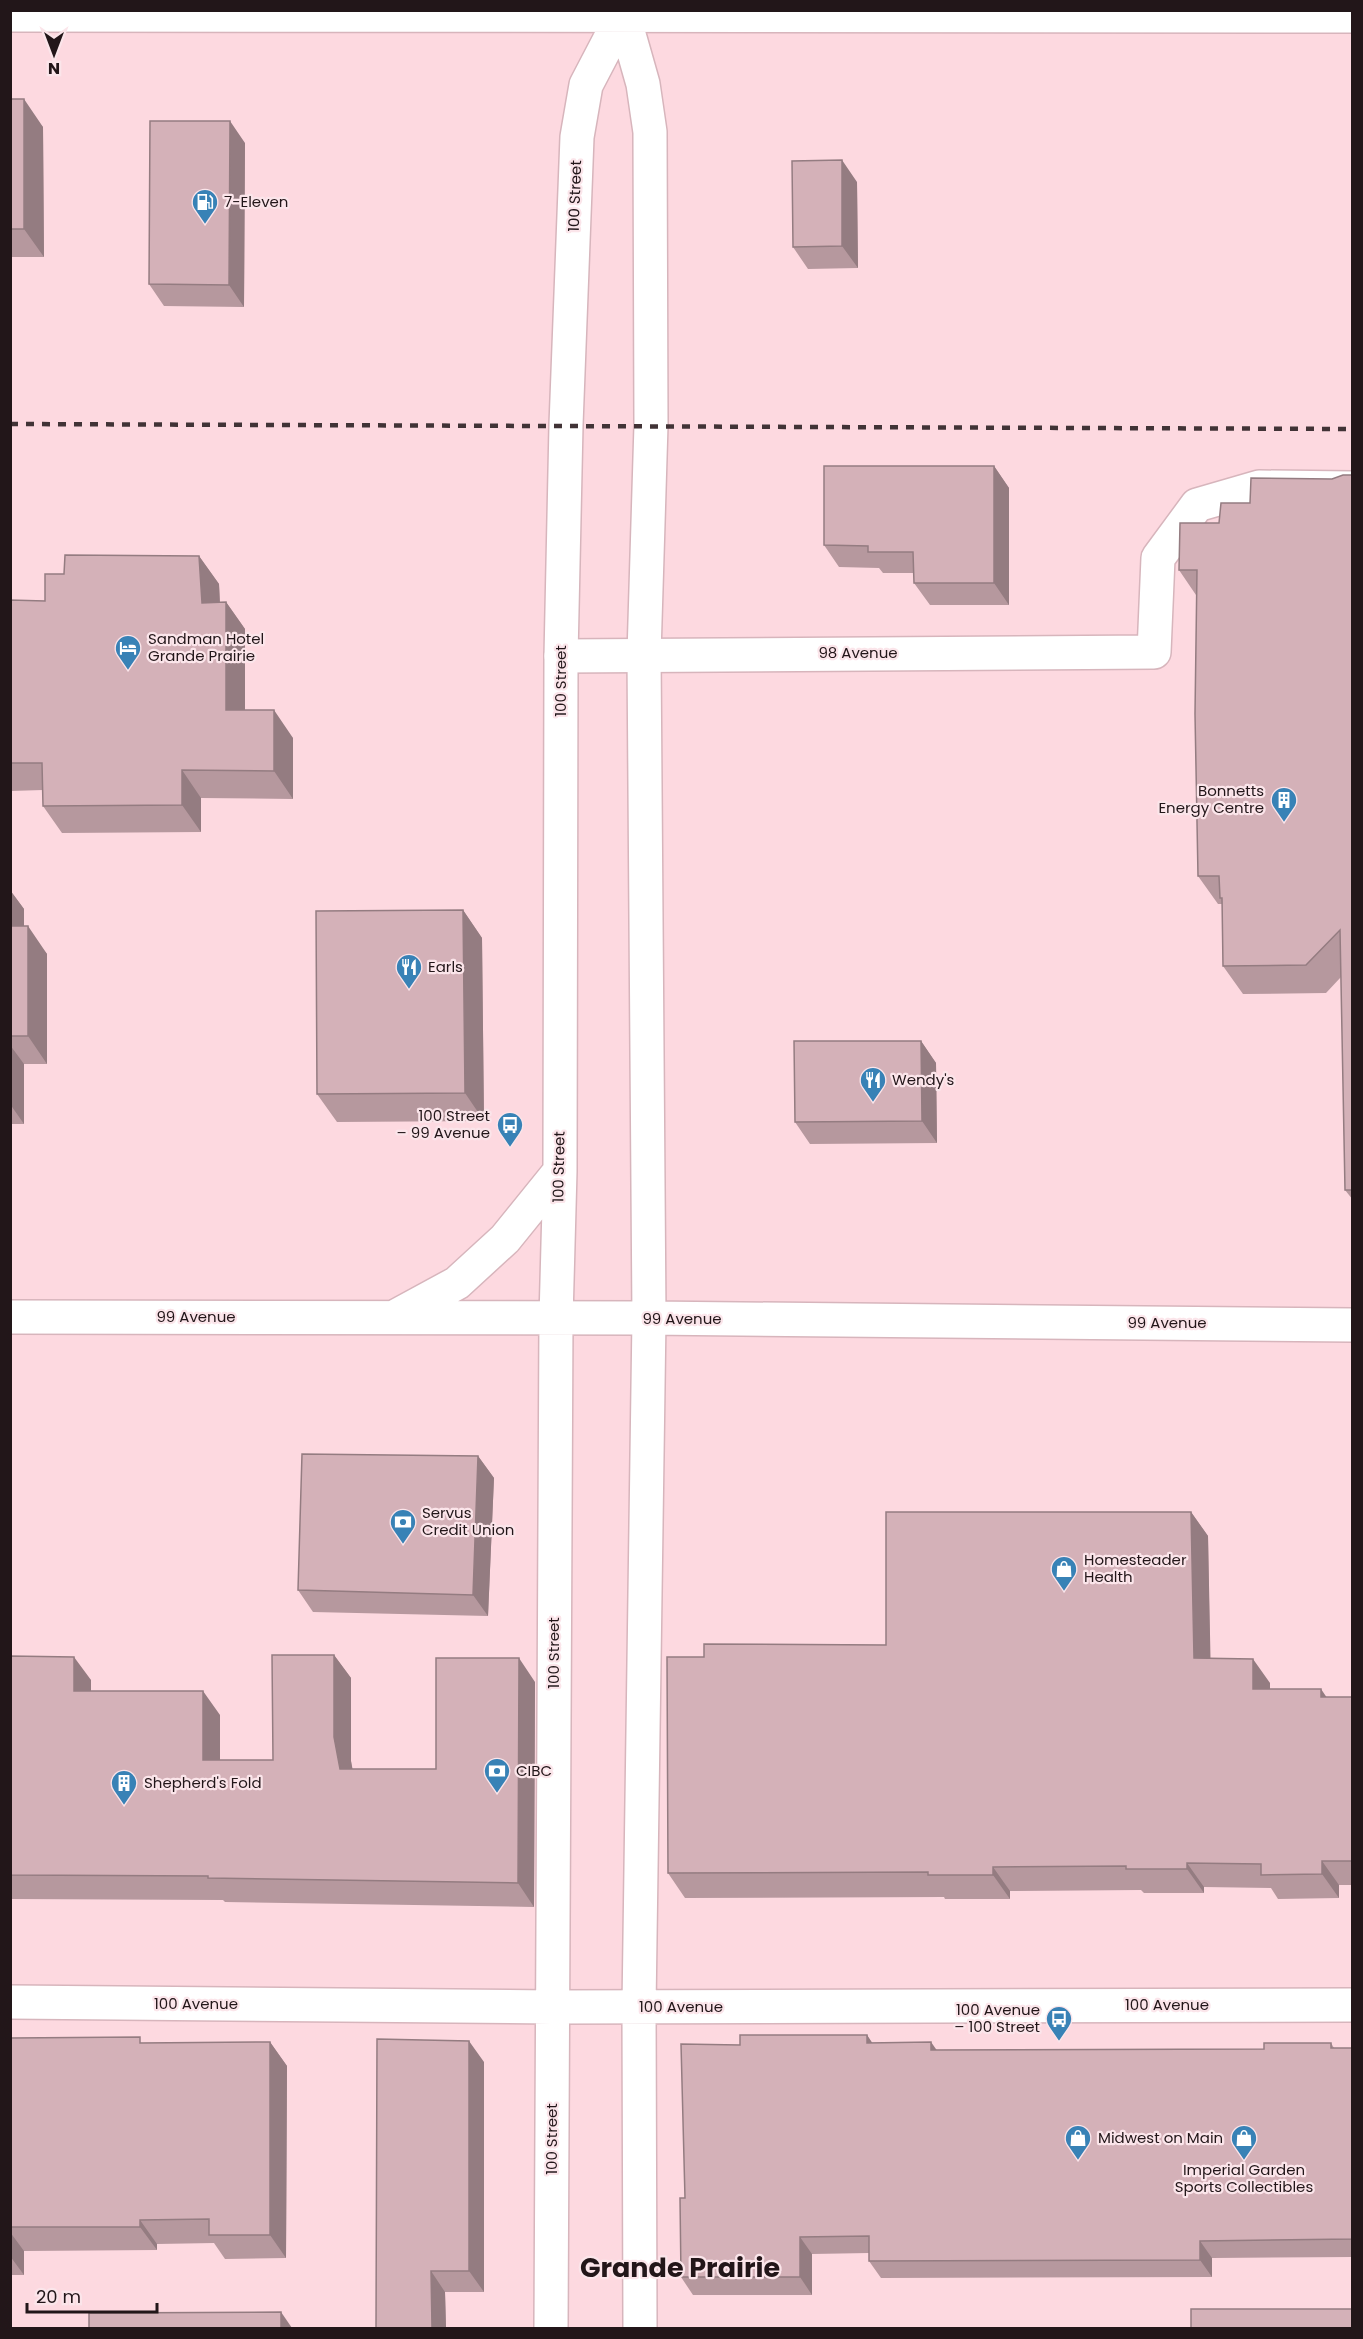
<svg xmlns="http://www.w3.org/2000/svg" width="1363" height="2339" viewBox="0 0 1363 2339" font-family="Poppins,sans-serif">
<rect width="100%" height="100%" fill="#fbe5ea"/>
<path fill="#fdd9e0" d="M 11,11 L 1352,11 L 1352,2328 L 11,2328 Z"/>
<g fill="none" stroke-linecap="round" stroke-linejoin="round">
<g stroke="#d7b5bc" stroke-width="36">
<path id="street" d="M 561,656 L 1154,652 L 1158,558 L 1197,505 L 1259,487 L 1352,488"/>
</g>
<g stroke="#d7b5bc" stroke-width="36">
<path id="secondary" d="M 622,10 L 643,84 L 650,132 L 651,425 L 644,654 L 649,1318 L 639,2007 L 640,2328
M 10,15 L 1352,16
M 398,1315 L 457,1283 L 505,1239 L 560,1171
M 10,1317 L 649,1318 L 1352,1325
M 10,2002 L 552,2007 L 1352,2005
M 551,2328 L 556,1318 L 560,1171 L 561,656 L 566,425 L 577,137 L 586,85 L 622,16"/>
</g>
<use href="#street" stroke="#fff" stroke-width="33"/>
<use href="#secondary" stroke="#fff" stroke-width="33"/>
<path stroke="#413336" stroke-width="4.5" stroke-dasharray="8 8" stroke-linecap="butt" d="M 10,424 L 1352,429"/>
</g>
<path fill="#b6989e" d="M 10,99 L 43,127 L 44,257 L 10,257 Z
M 245,143 L 244,307 L 164,306 L 149,284 Z
M 857,182 L 858,268 L 808,269 L 793,247 Z
M 994,466 L 1009,488 L 1009,605 L 930,605 L 914,583 L 914,573 L 883,573 L 879,568 L 839,567 L 824,545 Z
M 1353,475 L 1353,1200 L 1345,1190 L 1341,977 L 1326,993 L 1243,994 L 1223,966 L 1222,904 L 1218,904 L 1198,876 L 1196,595 L 1179,570 L 1219,523 L 1250,503 L 1332,479 Z
M 199,556 L 219,584 L 220,602 L 226,602 L 245,629 L 245,710 L 293,738 L 293,799 L 201,798 L 201,832 L 62,833 L 43,806 L 43,790 L 10,791 L 10,600 L 45,601 L 64,574 Z
M 10,890 L 24,909 L 24,926 L 47,954 L 47,1064 L 24,1064 L 24,1124 L 10,1124 Z
M 463,910 L 482,938 L 484,1121 L 337,1122 L 317,1094 Z
M 921,1041 L 936,1063 L 937,1143 L 810,1144 L 795,1122 Z
M 478,1456 L 494,1478 L 488,1616 L 313,1612 L 298,1590 Z
M 1191,1512 L 1208,1536 L 1210,1658 L 1270,1683 L 1270,1689 L 1326,1697 L 1353,1697 L 1353,1885 L 1339,1885 L 1339,1898 L 1278,1899 L 1271,1888 L 1204,1887 L 1204,1893 L 1144,1893 L 1141,1890 L 1010,1891 L 1010,1899 L 945,1899 L 944,1897 L 685,1898 L 668,1873 L 704,1657 L 886,1645 Z
M 334,1655 L 351,1678 L 351,1761 L 352,1769 L 436,1769 L 535,1682 L 534,1907 L 225,1902 L 223,1900 L 10,1899 L 10,1656 L 91,1680 L 91,1691 L 220,1715 L 220,1760 L 273,1760 Z
M 867,2035 L 872,2043 L 937,2050 L 1264,2049 L 1331,2043 L 1334,2048 L 1353,2048 L 1353,2257 L 1212,2258 L 1212,2277 L 881,2278 L 869,2261 L 869,2253 L 812,2254 L 812,2295 L 693,2295 L 681,2277 L 685,2198 L 740,2045 Z
M 10,2038 L 144,2043 L 270,2042 L 287,2066 L 286,2258 L 225,2259 L 214,2243 L 157,2244 L 157,2250 L 24,2251 L 24,2275 L 10,2275 Z
M 484,2062 L 484,2292 L 445,2292 L 446,2328 L 376,2328 Z"/>
<path fill="#947c81" d="M 24,99 L 43,127 L 44,257 L 24,229 Z
M 230,121 L 245,143 L 244,307 L 229,285 Z
M 842,160 L 857,182 L 858,268 L 842,246 Z
M 994,466 L 1009,488 L 1009,605 L 994,583 Z
M 199,556 L 219,584 L 221,630 L 202,603 Z
M 226,602 L 245,629 L 245,738 L 226,710 Z
M 274,710 L 293,738 L 293,799 L 274,771 Z
M 182,770 L 201,798 L 201,832 L 182,805 Z
M 10,890 L 24,909 L 24,954 L 10,936 Z
M 463,910 L 482,938 L 484,1121 L 465,1093 Z
M 28,926 L 47,954 L 47,1064 L 28,1036 Z
M 921,1041 L 936,1063 L 937,1143 L 922,1121 Z
M 10,1045 L 24,1064 L 24,1124 L 10,1104 Z
M 478,1456 L 494,1478 L 488,1616 L 473,1595 Z
M 1191,1512 L 1208,1536 L 1211,1683 L 1194,1658 Z
M 334,1655 L 351,1678 L 351,1761 L 357,1792 L 340,1769 L 334,1737 Z
M 74,1657 L 91,1680 L 91,1715 L 74,1691 Z
M 519,1658 L 535,1682 L 534,1907 L 518,1883 Z
M 1253,1659 L 1270,1683 L 1270,1714 L 1253,1689 Z
M 1321,1689 L 1338,1714 L 1321,1697 Z
M 203,1691 L 220,1715 L 220,1784 L 203,1760 Z
M 1322,1861 L 1339,1885 L 1339,1898 L 1322,1874 Z
M 1187,1863 L 1204,1887 L 1204,1893 L 1187,1869 Z
M 993,1867 L 1010,1891 L 1010,1899 L 993,1875 Z
M 867,2035 L 879,2053 L 867,2043 Z
M 469,2041 L 484,2062 L 484,2292 L 469,2271 Z
M 270,2042 L 287,2066 L 286,2258 L 270,2235 Z
M 931,2042 L 943,2059 L 931,2050 Z
M 140,2220 L 157,2244 L 157,2250 L 140,2227 Z
M 10,2232 L 24,2251 L 24,2275 L 10,2256 Z
M 800,2237 L 812,2254 L 812,2295 L 800,2277 Z
M 1200,2241 L 1212,2258 L 1212,2277 L 1200,2260 Z
M 431,2271 L 445,2292 L 446,2328 L 432,2328 Z
M 281,2312 L 292,2328 L 281,2328 Z"/>
<path fill="#d4b1b8" stroke="#947c81" stroke-width="1.5" d="M 10,99 L 24,99 L 24,229 L 10,229 Z
M 150,121 L 230,121 L 229,285 L 149,284 Z
M 842,160 L 842,246 L 793,247 L 792,161 Z
M 824,466 L 994,466 L 994,583 L 914,583 L 913,552 L 868,552 L 868,546 L 824,545 Z
M 1343,475 L 1353,475 L 1353,1190 L 1345,1190 L 1340,930 L 1306,965 L 1223,966 L 1222,898 L 1220,898 L 1219,876 L 1198,876 L 1195,714 L 1197,570 L 1179,570 L 1180,523 L 1219,523 L 1221,503 L 1250,503 L 1251,478 L 1332,479 Z
M 65,555 L 199,556 L 202,603 L 226,602 L 226,710 L 274,710 L 274,771 L 182,770 L 182,805 L 43,806 L 42,763 L 10,763 L 10,600 L 45,601 L 45,574 L 64,574 Z
M 463,910 L 465,1093 L 317,1094 L 316,911 Z
M 10,926 L 28,926 L 28,1036 L 10,1036 Z
M 794,1041 L 921,1041 L 922,1121 L 795,1122 Z
M 302,1454 L 478,1456 L 473,1595 L 298,1590 Z
M 886,1512 L 1191,1512 L 1194,1658 L 1253,1659 L 1253,1689 L 1321,1689 L 1321,1697 L 1353,1697 L 1353,1861 L 1322,1861 L 1322,1874 L 1261,1875 L 1261,1864 L 1187,1863 L 1187,1869 L 1126,1869 L 1126,1866 L 993,1867 L 993,1875 L 928,1875 L 928,1872 L 668,1873 L 667,1657 L 704,1657 L 704,1644 L 886,1645 Z
M 272,1655 L 334,1655 L 334,1737 L 340,1769 L 436,1769 L 436,1658 L 519,1658 L 518,1883 L 208,1878 L 208,1876 L 10,1875 L 10,1656 L 74,1657 L 74,1691 L 203,1691 L 203,1760 L 273,1760 Z
M 740,2035 L 867,2035 L 867,2043 L 931,2042 L 931,2050 L 1264,2049 L 1264,2043 L 1331,2043 L 1331,2048 L 1353,2048 L 1353,2239 L 1200,2241 L 1200,2260 L 869,2261 L 869,2236 L 800,2237 L 800,2277 L 681,2277 L 680,2198 L 685,2198 L 681,2044 L 740,2045 Z
M 140,2037 L 140,2043 L 270,2042 L 270,2235 L 209,2235 L 209,2219 L 140,2220 L 140,2227 L 10,2227 L 10,2038 Z
M 377,2039 L 469,2041 L 469,2271 L 431,2271 L 432,2328 L 376,2328 Z
M 1191,2309 L 1353,2309 L 1353,2328 L 1191,2328 Z
M 281,2312 L 281,2328 L 89,2328 L 89,2313 Z"/>
<defs>
<g id="fuel-pin" transform="scale(1.35)"><path d="M0 17L-7.5 6A9.5 9.5 0 1 1 7.5 6Z" fill="#3882b6" stroke="#fbe5ea"/><path d="M-5.5-6h7V0h2V4h1.3V-2.5L3-4.5l.8-.8L6-3V5H2.5V1h-1V6h-7ZM-4.2-4.7v3.2H.2V-4.7Z" fill="#fff"/></g>
<g id="hotel-pin" transform="scale(1.35)"><path d="M0 17L-7.5 6A9.5 9.5 0 1 1 7.5 6Z" fill="#3882b6" stroke="#fbe5ea"/><path d="M-6-4.5h1.5V1H6V5H4.5V3h-9V5H-6ZM-4 0a1.8 1.8 0 1 1 3.6 0ZM.5 0V-2.5h3Q6-2.5 6 0Z" fill="#fff"/></g>
<g id="building-pin" transform="scale(1.35)"><path d="M0 17L-7.5 6A9.5 9.5 0 1 1 7.5 6Z" fill="#3882b6" stroke="#fbe5ea"/><path d="M-4-6H4V6H1V3H-1V6H-4ZM-2.5-4.3h1.7v1.8h-1.7ZM.8-4.3h1.7v1.8H.8ZM-2.5-1h1.7V.8h-1.7ZM.8-1h1.7V.8H.8Z" fill="#fff"/></g>
<g id="restaurant-pin" transform="scale(1.35)"><path d="M0 17L-7.5 6A9.5 9.5 0 1 1 7.5 6Z" fill="#3882b6" stroke="#fbe5ea"/><path d="M-5-6h1v4h1v-4h1v4h1v-4h1v5L-1.5 .5V6h-2V.5L-5-1ZM5-6V6H3V1.5H1.5Q1.5-4 5-6Z" fill="#fff"/></g>
<g id="bus-pin" transform="scale(1.35)"><path d="M0 17L-7.5 6A9.5 9.5 0 1 1 7.5 6Z" fill="#3882b6" stroke="#fbe5ea"/><path d="M-5-6H5V4H4V6H2V4H-2V6H-4V4H-5ZM-3.5-4V0h7V-4ZM-3.5 1.2v1.5H-2V1.2ZM2 1.2v1.5H3.5V1.2Z" fill="#fff"/></g>
<g id="bank-pin" transform="scale(1.35)"><path d="M0 17L-7.5 6A9.5 9.5 0 1 1 7.5 6Z" fill="#3882b6" stroke="#fbe5ea"/><path d="M-6-4H6V4H-6ZM0-2.3a2.3 2.3 0 1 0 0 4.6a2.3 2.3 0 1 0 0-4.6Z" fill="#fff"/></g>
<g id="shop-pin" transform="scale(1.35)"><path d="M0 17L-7.5 6A9.5 9.5 0 1 1 7.5 6Z" fill="#3882b6" stroke="#fbe5ea"/><path d="M-5-2.5h2.3a2.7 3.5 0 0 1 5.4 0H5L5.5 6h-11ZM-1.5-2.5h3a1.5 2.3 0 0 0-3 0Z" fill="#fff"/></g>
</defs>
<g fill-rule="evenodd">
<use href="#fuel-pin" x="205" y="202"/>
<use href="#hotel-pin" x="128" y="648"/>
<use href="#building-pin" x="1284" y="800"/>
<use href="#restaurant-pin" x="409" y="967"/>
<use href="#restaurant-pin" x="873" y="1080"/>
<use href="#bus-pin" x="510" y="1125"/>
<use href="#bank-pin" x="403" y="1522"/>
<use href="#shop-pin" x="1064" y="1569"/>
<use href="#bank-pin" x="497" y="1771"/>
<use href="#building-pin" x="124" y="1783"/>
<use href="#bus-pin" x="1059" y="2019"/>
<use href="#shop-pin" x="1078" y="2138"/>
<use href="#shop-pin" x="1244" y="2138"/>
</g>
<g text-anchor="middle" stroke-width="4.5" stroke-linejoin="round" paint-order="stroke">
<g font-size="15" fill="#221619" stroke="#fbe5ea">
<text transform="translate(575 196) rotate(-88)" y="5">100 Street</text>
<text x="858" y="658">98 Avenue</text>
<text transform="translate(561 681) rotate(-90)" y="5">100 Street</text>
<text transform="translate(559 1167) rotate(-89)" y="5">100 Street</text>
<text x="196" y="1322">99 Avenue</text>
<text x="682" y="1324">99 Avenue</text>
<text x="1167" y="1328">99 Avenue</text>
<text transform="translate(554 1653) rotate(-90)" y="5">100 Street</text>
<text x="196" y="2009">100 Avenue</text>
<text x="1167" y="2010">100 Avenue</text>
<text x="681" y="2012">100 Avenue</text>
<text transform="translate(552 2139) rotate(-90)" y="5">100 Street</text>
</g>
<g font-size="15" fill="#221619" stroke="#fbe5ea" text-anchor="start">
<text x="224" y="207">7-Eleven</text>
<text x="148" y="644">Sandman Hotel<tspan x="148" dy="17">Grande Prairie</tspan></text>
<text x="1264" y="796" text-anchor="end">Bonnetts<tspan x="1264" dy="17">Energy Centre</tspan></text>
<text x="428" y="972">Earls</text>
<text x="892" y="1085">Wendy's</text>
<text x="490" y="1121" text-anchor="end">100 Street<tspan x="490" dy="17">– 99 Avenue</tspan></text>
<text x="422" y="1518">Servus<tspan x="422" dy="17">Credit Union</tspan></text>
<text x="1084" y="1565">Homesteader<tspan x="1084" dy="17">Health</tspan></text>
<text x="516" y="1776">CIBC</text>
<text x="144" y="1788">Shepherd's Fold</text>
<text x="1040" y="2015" text-anchor="end">100 Avenue<tspan x="1040" dy="17">– 100 Street</tspan></text>
<text x="1098" y="2143">Midwest on Main</text>
<text x="1244" y="2175" text-anchor="middle">Imperial Garden<tspan x="1244" dy="17">Sports Collectibles</tspan></text>
</g>
<g font-size="27" font-weight="bold" fill="#221619" stroke="#fbe5ea">
<text x="680" y="2277">Grande Prairie</text>
</g>
</g>
<rect width="1363" height="2339" fill="none" stroke="#221619" stroke-width="24"/>
<g transform="translate(54 54) rotate(180)" stroke="#fbe5ea" stroke-width="4.5" paint-order="stroke">
<path d="M0-4.5L10 22L0 15L-10 22Z" fill="#221619"/>
<text y="-9" font-size="16" font-weight="bold" text-anchor="middle" fill="#221619">N</text>
</g>
<path d="M27 2303v9h130v-9" fill="none" stroke="#221619" stroke-width="3"/>
<text x="36" y="2303" font-size="18" fill="#221619" stroke="#fbe5ea" stroke-width="4.5" paint-order="stroke">20 m</text>
</svg>
